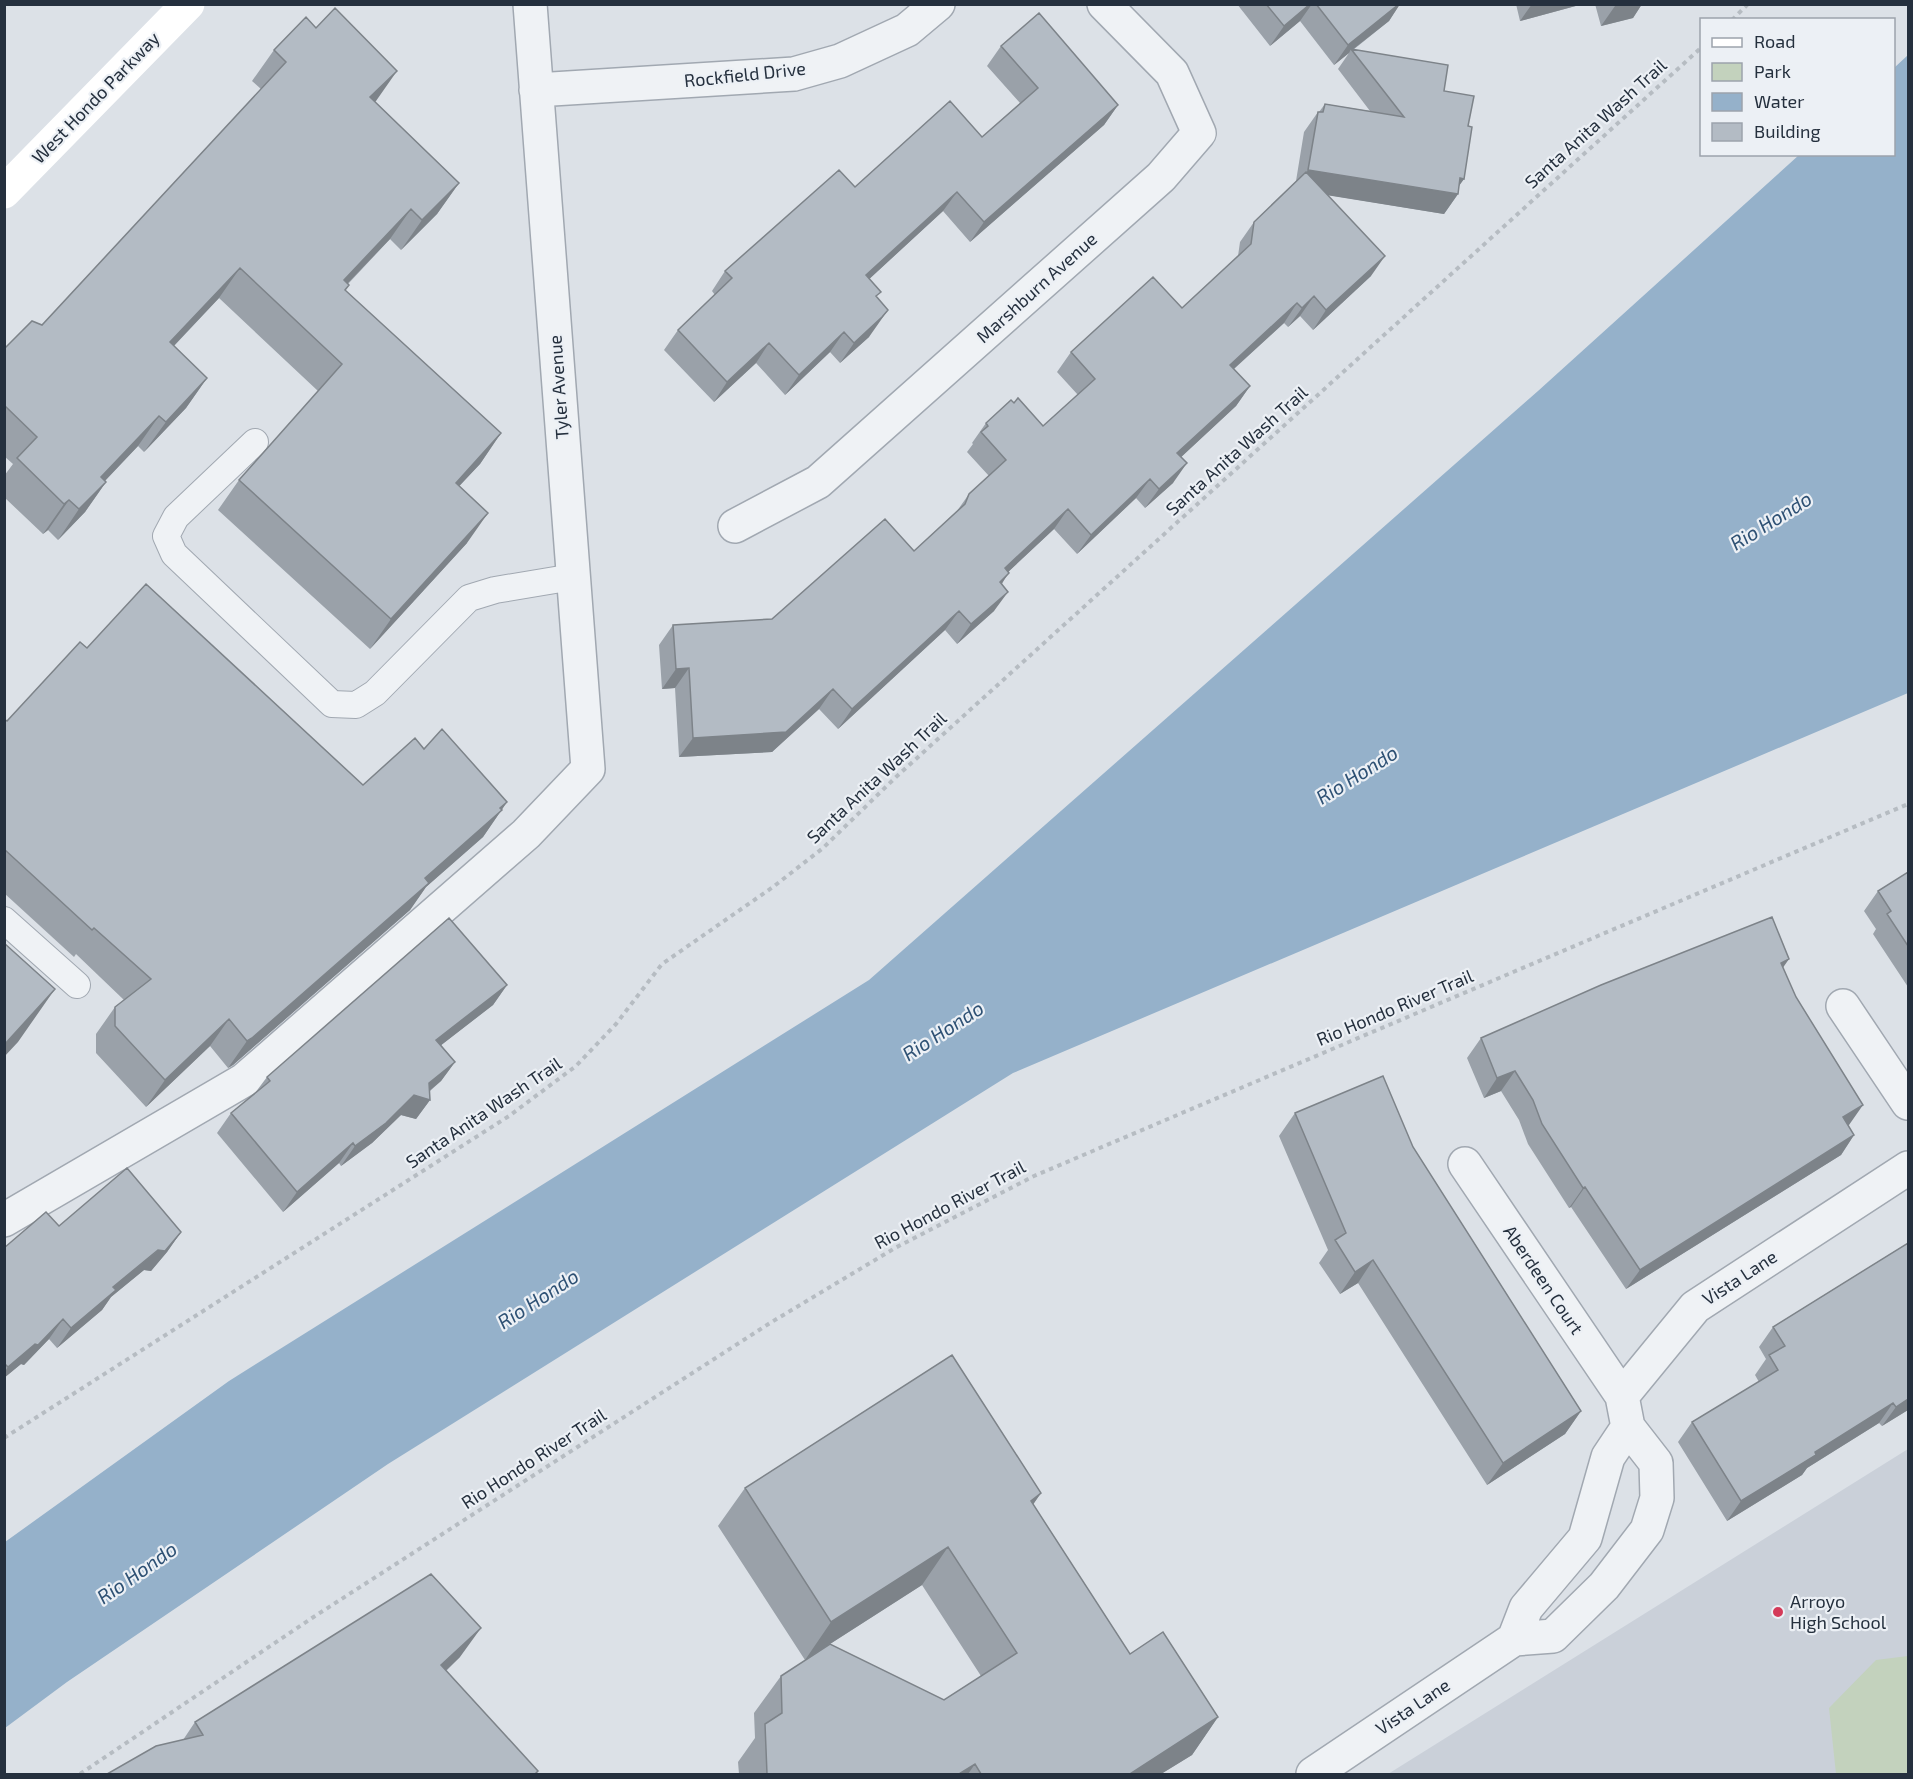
<svg xmlns="http://www.w3.org/2000/svg" width="1913" height="1779" viewBox="0 0 1913 1779" font-family="'Exo 2',sans-serif">
<rect width="100%" height="100%" fill="#dce1e7"/>
<path fill="#cad0d9" d="M 1908,1449 L 1908,1774 L 1388,1774 Z"/>
<path fill="#c3d2bd" d="M 1908,1656 L 1908,1774 L 1836,1774 L 1829,1708 L 1876,1660 Z"/>
<path fill="#95b1ca" d="M 1908,55 L 1908,693 L 1013,1073 L 388,1464 L 67,1682 L 5,1728 L 5,1542 L 229,1381 L 869,980 L 1538,391 L 1799,155 L 1894,154 L 1894,68 Z"/>
<g fill="none" stroke-linecap="round" stroke-linejoin="round">
<g stroke="#a1a8b1" stroke-width="28">
<path id="lane" d="M 255,442 L 176,517 L 166,536 L 174,554 L 332,704 L 356,705 L 375,693 L 469,598 L 495,590 L 573,577
M 4,920 L 77,985"/>
</g>
<g stroke="#a1a8b1" stroke-width="36">
<path id="street" d="M 536,90 L 794,74 L 840,61 L 907,30 L 938,4
M 735,526 L 818,482 L 1161,177 L 1199,133 L 1172,73 L 1104,4
M 1843,1006 L 1908,1103
M 1465,1164 L 1622,1396
M 4,1220 L 244,1080 L 526,834 L 588,769 L 530,4
M 1514,1639 L 1526,1608 L 1585,1538 L 1608,1457 L 1628,1427
M 1313,1774 L 1514,1639 L 1553,1636 L 1604,1586 L 1647,1530 L 1657,1498 L 1656,1463 L 1628,1427 L 1622,1396 L 1695,1307 L 1908,1168"/>
</g>
<path stroke="#b6bcc2" stroke-width="4" stroke-dasharray="4.5 4.5" stroke-linecap="butt" d="M 1732,20 L 1748,4
M 4,1438 L 509,1116 L 576,1066 L 616,1024 L 662,964 L 773,887 L 823,848 L 896,777 L 1702,47
M 80,1774 L 312,1618 L 770,1323 L 895,1248 L 1034,1176 L 1908,804"/>
<use href="#lane" stroke="#eff2f5" stroke-width="26"/>
<use href="#street" stroke="#eff2f5" stroke-width="33"/>
<path stroke="#fff" stroke-width="33" d="M 4,192 L 188,4"/>
</g>
<path fill="#9aa1a9" d="M 1237,4 L 1400,4 L 1389,21 L 1353,50 L 1444,91 L 1468,126 L 1464,179 L 1459,185 L 1458,194 L 1444,214 L 1328,195 L 1371,276 L 1313,330 L 1300,316 L 1288,327 L 1284,323 L 1234,369 L 1250,386 L 1236,406 L 1181,457 L 1173,483 L 1145,508 L 1136,498 L 1077,554 L 1054,529 L 1008,572 L 1002,584 L 994,611 L 957,644 L 945,630 L 838,729 L 819,709 L 772,752 L 679,757 L 675,688 L 662,689 L 659,645 L 673,625 L 772,619 L 914,551 L 957,511 L 969,494 L 989,476 L 967,452 L 973,444 L 972,443 L 986,423 L 1014,403 L 1043,426 L 1078,395 L 1057,372 L 1071,352 L 1182,308 L 1238,256 L 1240,242 L 1254,222 L 1296,181 L 1304,132 L 1318,112 L 1319,112 L 1325,104 L 1370,111 L 1338,69 L 1349,53 L 1334,65 L 1300,21 L 1270,46 Z
M 1516,4 L 1583,4 L 1520,21 Z
M 1595,4 L 1642,4 L 1633,18 L 1601,26 Z
M 1001,46 L 1118,105 L 1104,125 L 970,242 L 943,211 L 869,279 L 877,298 L 869,337 L 840,363 L 830,352 L 785,395 L 756,363 L 714,402 L 664,350 L 678,330 L 715,295 L 712,291 L 725,271 L 855,187 L 982,137 L 1020,103 L 987,66 Z
M 274,50 L 375,102 L 459,183 L 437,214 L 401,250 L 390,239 L 348,284 L 345,290 L 501,433 L 480,464 L 459,486 L 467,543 L 370,649 L 218,510 L 239,480 L 318,391 L 219,298 L 174,346 L 207,378 L 186,408 L 144,452 L 138,446 L 105,481 L 106,482 L 85,512 L 58,540 L 48,530 L 43,534 L 4,497 L 4,476 L 13,464 L 4,456 L 4,349 L 42,325 L 261,89 L 252,81 Z
M 87,648 L 363,785 L 424,749 L 507,802 L 483,837 L 426,887 L 410,910 L 233,1065 L 228,1068 L 210,1046 L 146,1107 L 96,1053 L 96,1034 L 115,1007 L 124,1000 L 76,954 L 74,957 L 4,893 L 4,719 L 7,721 Z
M 1908,872 L 1908,987 L 1873,934 L 1876,929 L 1864,911 L 1878,891 Z
M 1783,968 L 1849,1125 L 1848,1125 L 1854,1135 L 1841,1155 L 1626,1289 L 1571,1207 L 1569,1208 L 1528,1144 L 1519,1120 L 1501,1091 L 1484,1098 L 1467,1058 L 1481,1038 Z
M 507,985 L 493,1005 L 441,1045 L 455,1062 L 441,1081 L 430,1091 L 430,1100 L 416,1119 L 401,1115 L 372,1143 L 341,1166 L 339,1163 L 283,1212 L 217,1133 L 231,1113 L 255,1093 L 267,1077 Z
M 1295,1113 L 1413,1147 L 1581,1411 L 1565,1434 L 1487,1485 L 1358,1283 L 1340,1294 L 1319,1263 L 1328,1250 L 1279,1136 Z
M 59,1226 L 181,1232 L 167,1252 L 151,1271 L 144,1270 L 111,1297 L 102,1310 L 57,1348 L 49,1339 L 24,1365 L 21,1364 L 4,1378 L 4,1248 Z
M 1908,1243 L 1908,1410 L 1882,1426 L 1879,1423 L 1807,1468 L 1802,1475 L 1727,1521 L 1678,1442 L 1692,1422 L 1759,1382 L 1755,1375 L 1766,1359 L 1759,1347 L 1773,1327 Z
M 745,1488 L 1041,1493 L 1033,1504 L 1130,1654 L 1218,1717 L 1192,1755 L 1161,1774 L 739,1774 L 738,1762 L 755,1738 L 754,1713 L 781,1676 L 944,1700 L 981,1676 L 922,1585 L 805,1660 L 718,1526 Z
M 460,1657 L 446,1671 L 538,1771 L 536,1774 L 107,1774 L 183,1740 L 195,1722 Z"/>
<path fill="#7d8389" d="M 1310,4 L 1312,4 L 1300,21 L 1270,46 L 1284,26 Z
M 1399,4 L 1400,4 L 1389,21 L 1352,50 L 1351,49 L 1349,53 L 1334,65 L 1348,45 Z
M 1532,4 L 1583,4 L 1520,21 Z
M 1622,4 L 1642,4 L 1633,18 L 1601,26 L 1615,6 Z
M 397,71 L 376,101 L 349,127 L 370,97 Z
M 1118,105 L 1104,125 L 970,242 L 984,222 Z
M 1308,170 L 1460,178 L 1464,179 L 1454,193 L 1458,194 L 1444,214 L 1295,190 Z
M 459,183 L 437,214 L 401,250 L 422,220 Z
M 957,192 L 943,211 L 852,295 L 866,275 Z
M 411,209 L 390,239 L 322,310 L 344,280 Z
M 1385,256 L 1371,276 L 1313,330 L 1326,310 Z
M 240,268 L 219,298 L 149,372 L 170,342 Z
M 1314,296 L 1300,316 L 1288,327 L 1302,308 Z
M 1297,303 L 1284,323 L 1216,385 L 1230,365 Z
M 888,310 L 869,337 L 840,363 L 854,343 Z
M 844,332 L 830,352 L 785,395 L 799,375 Z
M 769,343 L 756,363 L 714,402 L 727,382 Z
M 207,378 L 186,408 L 144,452 L 166,422 Z
M 1250,386 L 1236,406 L 1164,473 L 1177,453 Z
M 159,416 L 138,446 L 80,507 L 101,477 Z
M 501,433 L 480,464 L 434,513 L 456,483 Z
M 1187,463 L 1173,483 L 1145,508 L 1159,489 Z
M 1150,479 L 1136,498 L 1077,554 L 1091,535 Z
M 106,482 L 85,512 L 58,540 L 79,509 Z
M 69,500 L 48,530 L 43,534 L 64,504 Z
M 1068,509 L 1054,529 L 991,588 L 1005,568 Z
M 488,513 L 467,543 L 370,649 L 391,619 Z
M 1009,573 L 995,593 L 1000,582 Z
M 1008,592 L 994,611 L 957,644 L 971,624 Z
M 959,611 L 945,630 L 838,729 L 852,709 Z
M 689,668 L 675,688 L 662,689 L 676,669 Z
M 833,689 L 819,709 L 772,752 L 679,757 L 693,738 Z
M 507,802 L 483,837 L 426,887 L 410,910 L 233,1065 L 228,1068 L 247,1041 Z
M 1789,959 L 1775,979 L 1781,963 Z
M 507,985 L 493,1005 L 422,1060 L 436,1040 Z
M 55,989 L 18,1042 L 4,1057 L 4,1045 Z
M 229,1019 L 210,1046 L 146,1107 L 165,1080 Z
M 455,1062 L 441,1081 L 422,1097 L 430,1100 L 416,1119 L 401,1115 L 372,1143 L 341,1166 L 355,1146 L 414,1095 Z
M 1515,1071 L 1501,1091 L 1484,1098 L 1497,1078 Z
M 1863,1105 L 1849,1125 L 1829,1137 L 1843,1117 Z
M 1854,1135 L 1841,1155 L 1626,1289 L 1640,1270 Z
M 353,1143 L 339,1163 L 283,1212 L 297,1192 Z
M 1585,1187 L 1571,1207 L 1569,1208 L 1583,1188 Z
M 181,1232 L 167,1252 L 151,1271 L 144,1270 L 111,1297 L 102,1310 L 57,1348 L 71,1328 L 113,1287 Z
M 1373,1260 L 1358,1283 L 1340,1294 L 1355,1272 Z
M 63,1319 L 49,1339 L 24,1365 L 21,1364 L 4,1378 L 4,1373 L 8,1367 Z
M 1908,1399 L 1908,1410 L 1882,1426 L 1896,1407 Z
M 1893,1403 L 1879,1423 L 1807,1468 L 1802,1475 L 1727,1521 L 1741,1501 L 1815,1452 Z
M 1581,1411 L 1565,1434 L 1487,1485 L 1503,1463 Z
M 1041,1493 L 1015,1531 L 1031,1501 Z
M 948,1547 L 922,1585 L 805,1660 L 831,1622 Z
M 481,1628 L 460,1657 L 421,1694 L 441,1665 Z
M 1218,1717 L 1192,1755 L 1161,1774 L 1130,1774 Z
M 975,1764 L 968,1774 L 959,1774 Z"/>
<path fill="#b3bbc4" stroke="#7d8389" stroke-width="1.5" d="M 1266,4 L 1310,4 L 1284,26 Z
M 1316,4 L 1399,4 L 1348,45 Z
M 335,8 L 397,71 L 370,97 L 459,183 L 422,220 L 411,209 L 344,280 L 349,285 L 345,290 L 501,433 L 456,483 L 488,513 L 391,619 L 239,480 L 342,364 L 240,268 L 170,342 L 207,378 L 166,422 L 159,416 L 101,477 L 106,482 L 79,509 L 69,500 L 64,504 L 17,458 L 37,437 L 4,405 L 4,349 L 32,321 L 42,325 L 286,62 L 274,50 L 306,17 L 316,28 Z
M 1039,13 L 1118,105 L 984,222 L 957,192 L 866,275 L 881,292 L 876,296 L 888,310 L 882,317 L 854,343 L 844,332 L 799,375 L 769,343 L 727,382 L 678,330 L 732,278 L 725,271 L 839,170 L 855,187 L 950,101 L 982,137 L 1038,88 L 1001,46 Z
M 1351,49 L 1448,65 L 1444,91 L 1474,96 L 1468,126 L 1472,127 L 1464,179 L 1460,178 L 1458,194 L 1308,170 L 1318,112 L 1323,112 L 1325,104 L 1404,117 Z
M 1306,172 L 1385,256 L 1326,310 L 1314,296 L 1302,308 L 1297,303 L 1230,365 L 1250,386 L 1177,453 L 1187,463 L 1159,489 L 1150,479 L 1091,535 L 1068,509 L 1005,568 L 1009,573 L 1000,582 L 1008,592 L 971,624 L 959,611 L 852,709 L 833,689 L 786,732 L 693,738 L 689,668 L 676,669 L 673,625 L 772,619 L 885,519 L 914,551 L 965,504 L 969,494 L 1006,460 L 981,432 L 988,426 L 986,423 L 1011,400 L 1014,403 L 1018,398 L 1043,426 L 1095,379 L 1071,352 L 1153,277 L 1182,308 L 1251,244 L 1254,222 Z
M 146,584 L 363,785 L 415,738 L 424,749 L 442,729 L 507,802 L 500,808 L 502,810 L 425,878 L 429,883 L 252,1038 L 247,1041 L 229,1019 L 165,1080 L 115,1026 L 115,1007 L 151,979 L 94,928 L 92,930 L 4,849 L 4,719 L 7,721 L 80,642 L 87,648 Z
M 1908,872 L 1908,946 L 1887,914 L 1891,911 L 1878,891 Z
M 1772,917 L 1789,959 L 1781,963 L 1796,997 L 1863,1105 L 1843,1117 L 1854,1135 L 1640,1270 L 1585,1187 L 1583,1188 L 1542,1124 L 1533,1100 L 1515,1071 L 1497,1078 L 1481,1038 L 1601,985 Z
M 449,918 L 507,985 L 436,1040 L 455,1062 L 429,1083 L 430,1100 L 414,1095 L 386,1123 L 355,1146 L 353,1143 L 297,1192 L 231,1113 L 270,1081 L 267,1077 Z
M 4,943 L 55,989 L 4,1045 Z
M 1383,1076 L 1413,1147 L 1581,1411 L 1503,1463 L 1373,1260 L 1355,1272 L 1335,1240 L 1346,1233 L 1295,1113 Z
M 127,1168 L 181,1232 L 165,1251 L 158,1250 L 113,1287 L 116,1290 L 71,1328 L 63,1319 L 38,1345 L 35,1344 L 8,1367 L 4,1363 L 4,1248 L 46,1212 L 59,1226 Z
M 1908,1243 L 1908,1399 L 1896,1407 L 1893,1403 L 1815,1452 L 1816,1455 L 1741,1501 L 1692,1422 L 1778,1370 L 1769,1355 L 1785,1346 L 1773,1327 Z
M 952,1355 L 1041,1493 L 1031,1501 L 1130,1654 L 1163,1632 L 1218,1717 L 1130,1774 L 981,1774 L 975,1764 L 959,1774 L 767,1774 L 765,1724 L 782,1713 L 781,1676 L 830,1644 L 944,1700 L 1017,1653 L 948,1547 L 831,1622 L 745,1488 Z
M 431,1574 L 481,1628 L 441,1665 L 538,1771 L 535,1774 L 107,1774 L 156,1746 L 203,1735 L 195,1722 Z"/>
<circle fill="#d43a59" stroke="#ecf0f5" stroke-width="2" cx="1778" cy="1612" r="6"/>
<g text-anchor="middle" stroke-width="4.5" stroke-linejoin="round" paint-order="stroke">
<g font-size="18" fill="#25303e" stroke="#ecf0f5">
<text transform="translate(745 75) rotate(-6)" y="6">Rockfield Drive</text>
<text transform="translate(96 98) rotate(-46)" y="6">West Hondo Parkway</text>
<text transform="translate(1596 124) rotate(-42)" y="6">Santa Anita Wash Trail</text>
<text transform="translate(1037 288) rotate(-42)" y="6">Marshburn Avenue</text>
<text transform="translate(559 387) rotate(-94)" y="6">Tyler Avenue</text>
<text transform="translate(1237 451) rotate(-42)" y="6">Santa Anita Wash Trail</text>
<text transform="translate(877 778) rotate(-43)" y="6">Santa Anita Wash Trail</text>
<text transform="translate(1395 1008) rotate(-23)" y="6">Rio Hondo River Trail</text>
<text transform="translate(484 1113) rotate(-34)" y="6">Santa Anita Wash Trail</text>
<text transform="translate(950 1205) rotate(-28)" y="6">Rio Hondo River Trail</text>
<text transform="translate(1740 1278) rotate(-33)" y="6">Vista Lane</text>
<text transform="translate(1543 1280) rotate(56)" y="6">Aberdeen Court</text>
<text transform="translate(534 1459) rotate(-33)" y="6">Rio Hondo River Trail</text>
<text transform="translate(1413 1707) rotate(-34)" y="6">Vista Lane</text>
</g>
<g font-size="18" fill="#25303e" stroke="#ecf0f5" text-anchor="start">
<text x="1790" y="1608">Arroyo<tspan x="1790" dy="21">High School</tspan></text>
</g>
<g font-size="20" font-style="italic" fill="#2e5174" stroke="#ecf0f5">
<text transform="translate(1771 521) rotate(-32)" y="7">Rio Hondo</text>
<text transform="translate(1357 775) rotate(-32)" y="7">Rio Hondo</text>
<text transform="translate(943 1031) rotate(-33)" y="7">Rio Hondo</text>
<text transform="translate(538 1299) rotate(-33)" y="7">Rio Hondo</text>
<text transform="translate(137 1573) rotate(-35)" y="7">Rio Hondo</text>
</g>
</g>
<rect width="1913" height="1779" fill="none" stroke="#25303e" stroke-width="12"/>
<rect x="1700" y="18" width="195" height="138" fill="#ecf0f5" stroke="#9ca3ac" stroke-width="1.5"/>
<rect x="1712" y="38" width="30" height="9" fill="#ffffff" stroke="#9ca3ac" stroke-width="1.5"/>
<text x="1754" y="48" font-size="18" fill="#25303e">Road</text>
<rect x="1712" y="63" width="30" height="18" fill="#c3d2bd" stroke="#9ca3ac" stroke-width="1.5"/>
<text x="1754" y="78" font-size="18" fill="#25303e">Park</text>
<rect x="1712" y="93" width="30" height="18" fill="#95b1ca" stroke="#9ca3ac" stroke-width="1.5"/>
<text x="1754" y="108" font-size="18" fill="#25303e">Water</text>
<rect x="1712" y="123" width="30" height="18" fill="#b3bbc4" stroke="#9ca3ac" stroke-width="1.5"/>
<text x="1754" y="138" font-size="18" fill="#25303e">Building</text>
</svg>
